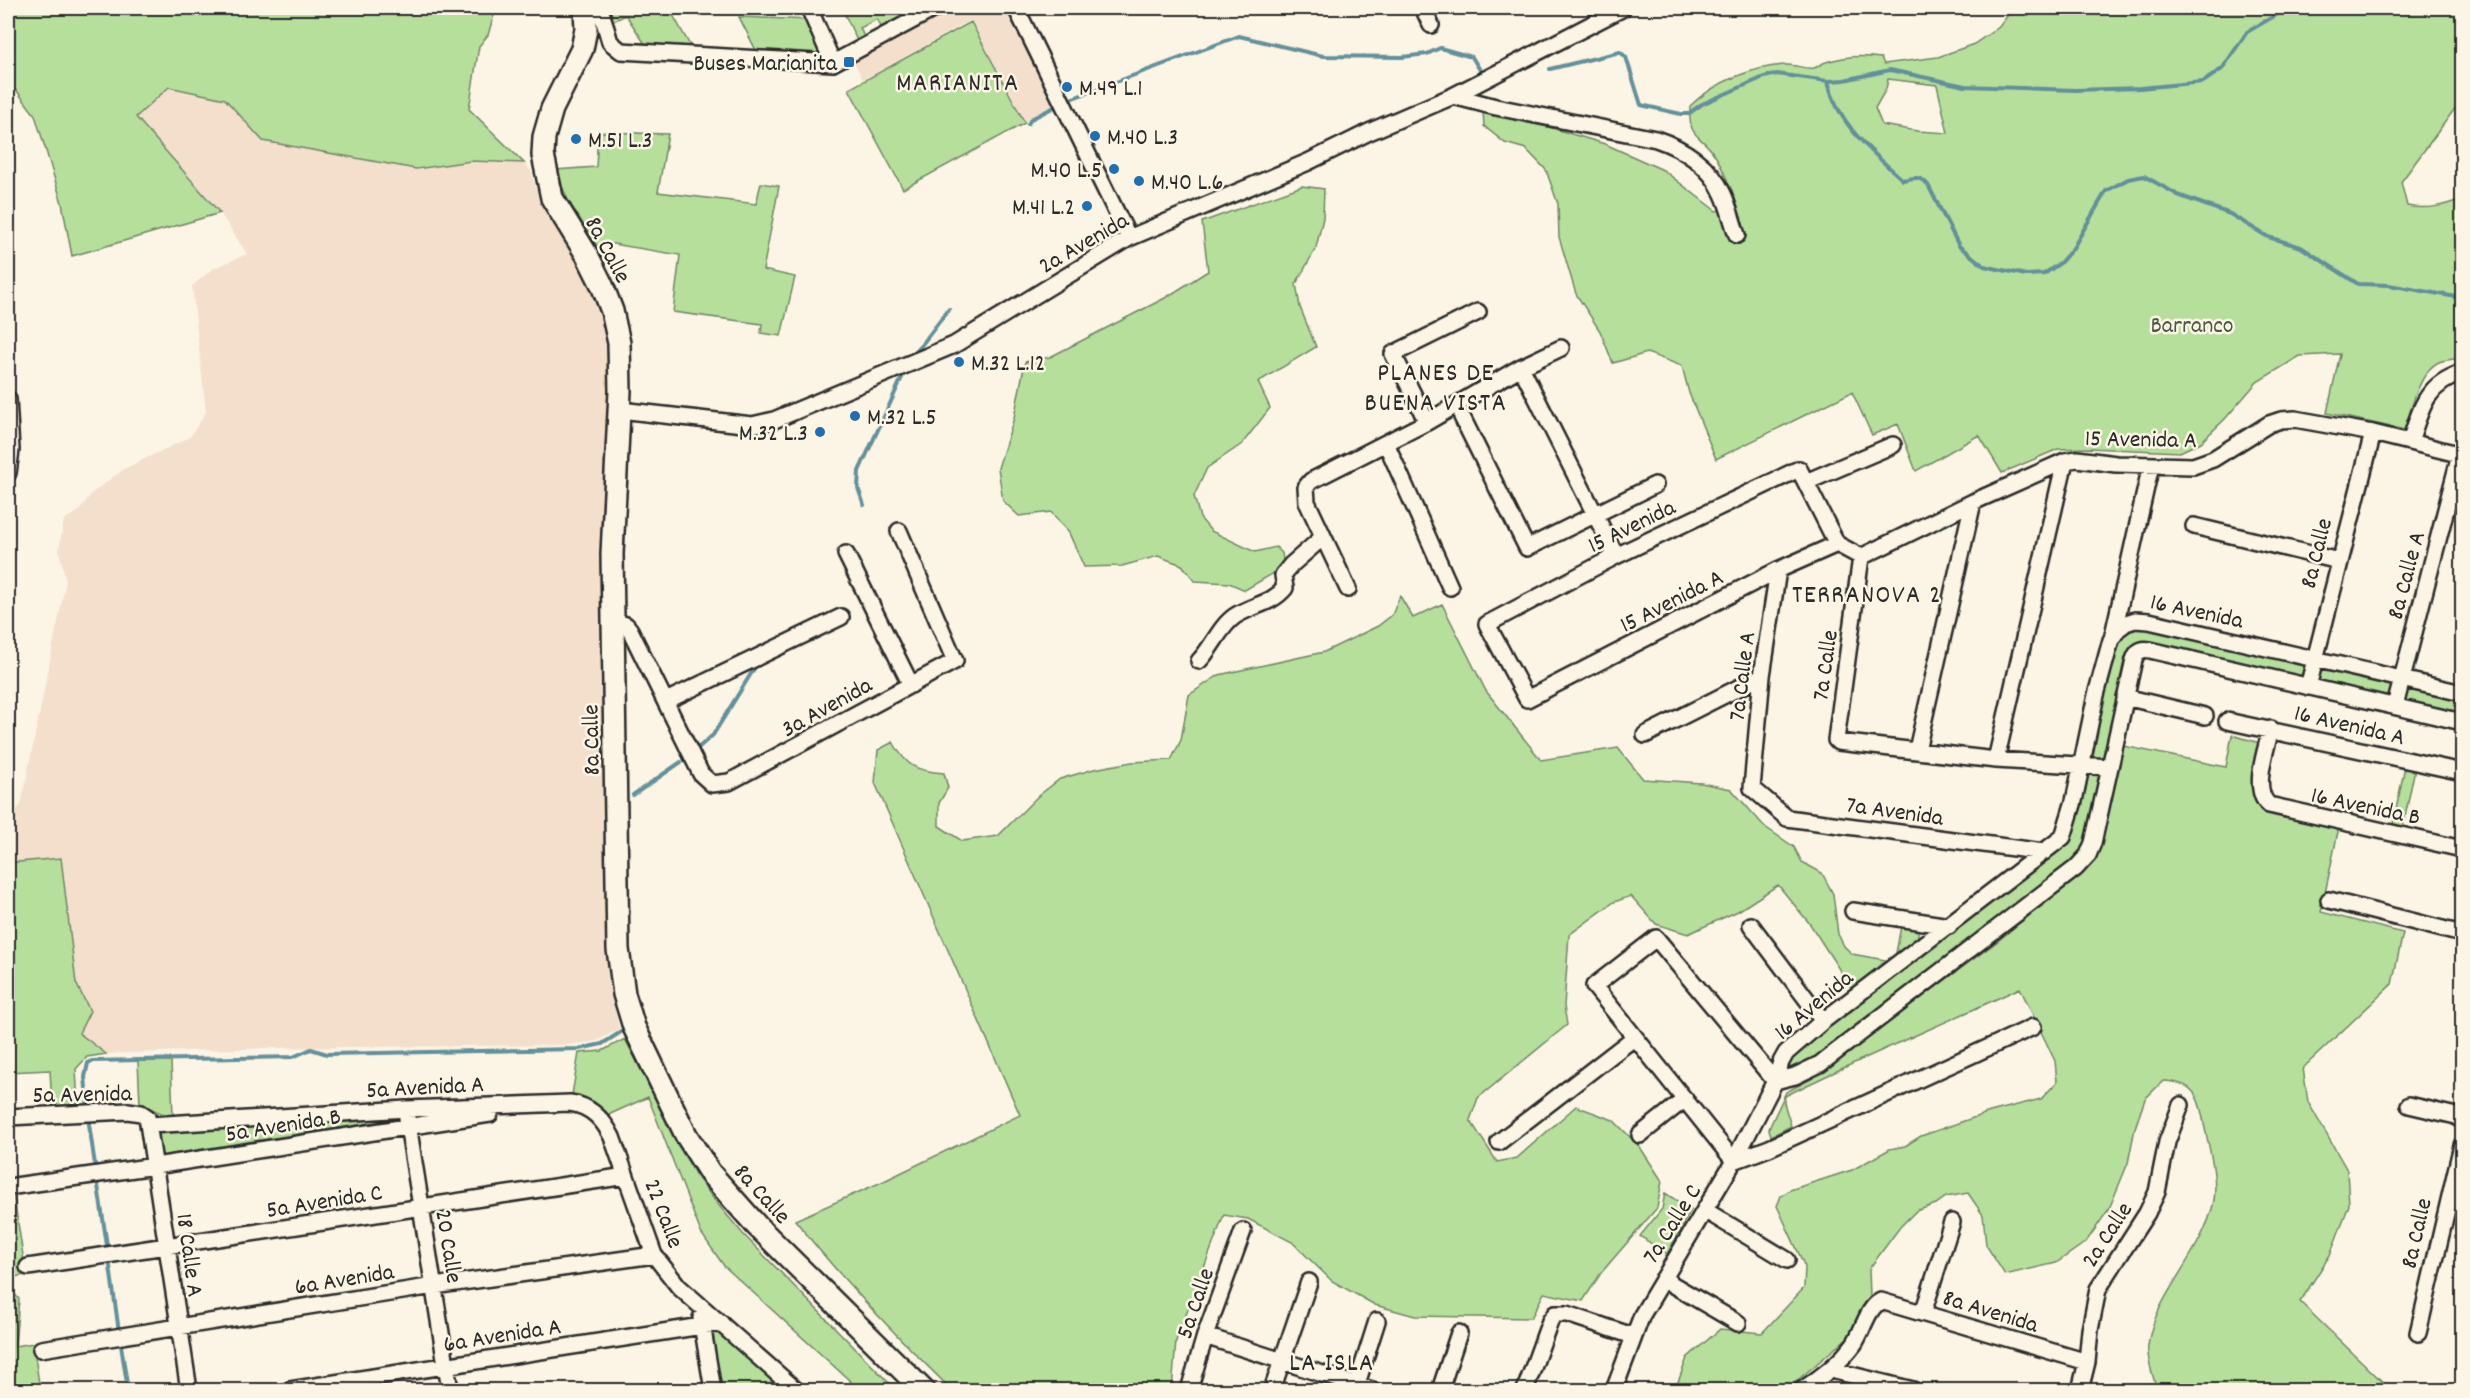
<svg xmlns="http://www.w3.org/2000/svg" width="2470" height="1398" viewBox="0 0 2470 1398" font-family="Dekko,sans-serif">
<rect width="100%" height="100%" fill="#fcf5e5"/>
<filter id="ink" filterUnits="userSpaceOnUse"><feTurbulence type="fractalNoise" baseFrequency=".0167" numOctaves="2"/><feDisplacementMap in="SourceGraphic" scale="12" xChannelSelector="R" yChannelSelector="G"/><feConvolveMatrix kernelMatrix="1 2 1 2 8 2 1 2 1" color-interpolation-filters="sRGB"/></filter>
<g filter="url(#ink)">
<path fill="#f3dfcc" d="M 941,8 L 1007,8 L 1054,104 L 1025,121 L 971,20 L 863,80 L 851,56 Z
M 169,87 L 225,99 L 264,141 L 416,169 L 471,161 L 524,163 L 531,171 L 540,203 L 574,251 L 594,294 L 608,343 L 611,393 L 602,543 L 606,932 L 608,979 L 619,1029 L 597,1041 L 567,1045 L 267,1048 L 106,1054 L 79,1033 L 90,1011 L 76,983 L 61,858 L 8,863 L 8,819 L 21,805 L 66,581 L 59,550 L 64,520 L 78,512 L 92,493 L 124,469 L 190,437 L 206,412 L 192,286 L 212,269 L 247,254 L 220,213 L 136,116 Z"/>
<path fill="#b6df9c" stroke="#708564" stroke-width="1.5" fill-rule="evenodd" d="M 8,8 L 496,8 L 488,35 L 479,46 L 469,109 L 524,163 L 471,161 L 416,169 L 263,141 L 225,99 L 169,87 L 136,117 L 220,213 L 72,256 L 62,203 L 35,115 L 17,91 L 8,88 Z
M 610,8 L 669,8 L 692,49 L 647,47 L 626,15 L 613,21 Z
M 842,8 L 909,8 L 913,15 L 883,31 L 877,19 L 860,28 L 866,41 L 859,45 Z
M 2013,8 L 2462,8 L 2462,99 L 2401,182 L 2407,206 C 2428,210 2443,206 2462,199 L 2462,358 C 2455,359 2446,359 2439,362 C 2420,370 2410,411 2405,430 L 2327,413 L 2340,354 L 2300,356 L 2257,382 L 2225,419 L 2201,442 L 2180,452 L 2088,448 L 2058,449 L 2002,473 L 1979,435 L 1916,471 L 1898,424 L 1872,435 L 1852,392 L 1716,459 L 1689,393 L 1682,366 L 1647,353 L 1613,363 L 1600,331 L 1576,294 L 1559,237 L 1558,204 L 1546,170 L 1526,149 L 1505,143 L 1484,126 L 1483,112 L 1545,126 L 1605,144 L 1663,170 L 1716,211 L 1733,207 L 1735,200 C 1729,185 1724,170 1716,157 C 1701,132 1688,142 1690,106 C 1715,82 1751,67 1786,65 C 1795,64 1805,70 1814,68 C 1818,67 1822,63 1826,62 C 1844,56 1862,55 1881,58 L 1884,64 L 1938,57 L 1974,44 L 1999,27 ZM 1888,79 L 1937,85 L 1948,133 L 1917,131 L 1882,125 L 1875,108 L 1886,89 Z
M 739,17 L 812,20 L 830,60 L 759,56 Z
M 971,22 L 1025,123 L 903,189 L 849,89 Z
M 598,132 L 668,134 L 658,192 L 756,204 L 761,183 L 779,186 L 763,270 L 795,277 L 781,336 L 761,333 L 762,324 L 673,312 L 680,255 L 607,243 L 596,245 L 568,200 L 555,170 L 596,167 Z
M 1302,186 L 1324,189 L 1323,218 L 1316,248 L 1296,284 L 1300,307 L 1316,347 L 1258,382 L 1270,408 L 1242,444 L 1207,468 L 1194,496 L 1200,518 L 1211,531 L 1255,552 L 1276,547 L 1282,553 L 1284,567 L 1245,590 L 1229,583 L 1195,581 L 1182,565 L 1158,556 L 1122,566 L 1084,567 L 1069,533 L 1051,512 L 1019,516 L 1003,501 L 998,468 L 1014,418 L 1025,362 L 1050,357 L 1167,297 L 1208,271 L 1202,222 Z
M 1400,596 L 1413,618 L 1442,604 L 1486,691 L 1541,760 L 1618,748 L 1643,779 L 1701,783 L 1731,789 L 1765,827 L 1794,847 L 1802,862 L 1822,873 L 1833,894 L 1838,934 L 1844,946 L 1852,954 L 1885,960 L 1895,959 L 1901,926 L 1918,930 L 1918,939 L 1893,962 L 1853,991 L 1810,924 L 1778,885 L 1738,911 L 1688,934 L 1656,924 L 1631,896 L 1614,902 L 1569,935 L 1564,1006 L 1567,1025 L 1478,1098 L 1470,1120 L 1497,1162 L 1517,1158 L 1576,1106 L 1613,1120 L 1640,1147 L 1662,1181 L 1657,1208 L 1601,1273 L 1583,1301 L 1544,1293 L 1531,1318 L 1415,1316 L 1375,1305 L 1332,1281 L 1292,1242 L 1248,1219 L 1224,1215 L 1176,1341 L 1172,1390 L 952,1390 C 896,1336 843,1281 795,1220 L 884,1181 L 1020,1115 L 875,783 L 878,750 L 893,742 C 907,767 916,771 944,773 L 948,788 L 939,803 L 939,826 L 962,841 L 998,836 L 1038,796 L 1060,779 L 1094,769 L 1132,762 L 1171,760 L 1181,740 L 1189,695 L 1219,675 L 1324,652 L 1378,626 L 1392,615 Z
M 2136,623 L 2312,660 L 2307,684 L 2145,648 L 2110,760 L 2084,758 L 2116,637 Z
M 2318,660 L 2398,678 L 2391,704 L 2312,686 Z
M 2405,680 L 2462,695 L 2462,721 L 2399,706 Z
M 2232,735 L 2260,743 C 2256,764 2244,792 2262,810 L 2339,827 L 2321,912 L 2403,933 L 2392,984 L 2303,1068 L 2308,1102 L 2347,1170 L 2349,1205 L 2330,1255 L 2300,1302 L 2391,1390 L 2157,1390 C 2154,1378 2146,1359 2148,1346 C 2153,1298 2201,1255 2213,1205 C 2219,1182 2209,1147 2204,1124 C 2199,1095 2194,1082 2163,1081 L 2145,1099 L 2135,1128 L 2128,1163 L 2109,1209 L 2086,1242 L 2056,1263 L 2005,1275 L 1986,1245 L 1983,1215 L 1968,1193 L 1946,1197 L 1936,1204 L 1916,1211 L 1900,1227 L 1869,1269 L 1870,1296 L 1854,1332 L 1786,1390 L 1675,1390 L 1687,1358 L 1720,1329 L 1762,1333 L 1804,1288 L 1805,1267 L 1777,1206 L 1781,1196 L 1790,1190 L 1852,1170 L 1890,1149 L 1905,1146 L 1921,1136 L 1990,1112 L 2041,1099 L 2057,1082 L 2055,1061 L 2020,988 C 1942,1025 1862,1057 1785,1096 L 1784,1103 L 1791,1126 L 1771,1136 L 1769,1129 L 1771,1124 L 1786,1092 L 1811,1079 L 1998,941 L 2083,869 L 2119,745 L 2226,767 Z
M 2082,765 L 2110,767 L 2090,849 L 1806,1072 L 1777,1072 L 1781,1062 L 2055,845 Z
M 2405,766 L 2415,768 L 2403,827 L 2393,824 Z
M 61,858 L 76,983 L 90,1011 L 79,1033 L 106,1054 L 87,1057 L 76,1069 L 78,1105 L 52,1106 L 50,1070 L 8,1072 L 8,863 Z
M 625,1039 L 695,1174 L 716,1202 L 743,1234 L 896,1390 L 860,1390 L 724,1266 L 701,1233 L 648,1097 L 608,1115 L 592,1101 L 572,1095 L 579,1053 L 602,1051 Z
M 138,1061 L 171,1061 L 173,1116 L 161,1113 L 140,1104 Z
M 406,1109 L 408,1127 L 155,1166 L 150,1125 Z
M 8,1158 L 26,1275 L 8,1278 Z
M 1665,1193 L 1691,1210 L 1667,1254 L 1640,1236 L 1662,1209 Z
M 8,1287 L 19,1299 L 15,1346 L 33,1343 L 40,1390 L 8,1390 Z
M 721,1323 L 796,1390 L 713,1390 L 702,1326 Z"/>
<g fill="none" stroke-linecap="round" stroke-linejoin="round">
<path stroke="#62909b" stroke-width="4" d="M 1550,69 L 1620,52 L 1626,57 L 1641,105 L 1681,114 L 1688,114 L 1702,104 L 1764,77 L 1777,74 L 1828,81 L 1844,80 L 1890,70 L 1965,86 L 2075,90 L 2140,88 L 2203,82 L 2222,69 L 2247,32 L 2288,8
M 1828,81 C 1837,124 1872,152 1903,180 C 1915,177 1920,176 1928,185 L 1959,246 L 1984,266 L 2026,275 L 2044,274 L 2060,263 L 2073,248 L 2106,191 L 2128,179 L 2144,176 L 2178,195 L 2230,214 L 2268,237 L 2301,247 L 2358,284 L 2389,285 L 2462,298
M 1065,101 L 1239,36 L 1323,56 L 1402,57 L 1427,54 L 1440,48 L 1472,57 L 1483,75
M 1028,124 L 1031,119 L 1058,105
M 913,356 L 949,309
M 864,505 L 858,488 L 859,471 L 905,371
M 698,748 L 713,735 L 757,664
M 633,795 L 681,762
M 88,1109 L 85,1077 L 88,1063 L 92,1061 L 293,1057 L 311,1049 L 327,1054 L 579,1049 L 602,1044 L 621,1032
M 88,1117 L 96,1172
M 97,1179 L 108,1252
M 109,1259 L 119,1332
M 120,1339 L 128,1390"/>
<g stroke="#2b2b2b" stroke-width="20">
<path id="minor" d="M 600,8 L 610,42 L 621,51 L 833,63 L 936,8
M 809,8 L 833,63
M 1016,8 L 1129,238
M 1423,8 L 1431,25
M 1453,96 L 1496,107 L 1656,139 C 1683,148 1711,166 1723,194 C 1729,207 1732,221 1737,235
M 1521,367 L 1616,556
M 8,399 L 11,450 L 8,473
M 620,410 L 752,425 L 774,420 L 954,345 L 1129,238 L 1308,162 L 1369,132 L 1453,96 L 1623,8
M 1462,417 L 1527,548 L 1655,485
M 1427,422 L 1393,354 L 1478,312
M 2410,442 C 2421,408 2426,384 2462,373
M 1386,443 L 1450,587
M 1806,482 L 1893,445
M 2194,526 L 2339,561
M 1837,544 L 1778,570 L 1527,699 L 1487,624 L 1616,556 L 1799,469 L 1837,544 L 1861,557
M 846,554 L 911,685
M 1861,557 L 1973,502 L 2065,461 L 2077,459 L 2116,464 L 2193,466 L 2213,459 L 2269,424 L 2281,420 L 2295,419 L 2373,433 L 2462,455
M 1861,557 L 1836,740 L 1838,742 L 1996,760 L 2110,767
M 1778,570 L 1762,676 L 1752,788 L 1787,818 L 2044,852
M 1348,589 L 1307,502 L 1306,487 L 1311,481 L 1427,422 L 1521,367 L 1561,348
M 614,621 L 626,625 L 630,630 L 701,774 L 712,784 L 729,782 L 955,661 L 899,531
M 2113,635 L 2151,465
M 1199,661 C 1212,648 1220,626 1235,616 C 1252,605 1272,604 1285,588 L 1283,575 L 1291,565 L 1323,537
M 2308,687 L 2373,433
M 2125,697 L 2205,716
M 666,701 L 841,617
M 2395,706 L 2460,455
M 2227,721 L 2462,772
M 2271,729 C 2266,750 2251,790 2269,805 L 2462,849
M 1645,735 L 1762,676
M 1917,750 L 1973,502
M 1996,760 L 2065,461
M 2329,900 L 2462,934
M 1853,911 L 1949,926
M 1751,925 L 1823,1021
M 1775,1081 L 1795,1076 L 1820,1064 L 2076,868 L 2088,855 L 2093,843 L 2133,664 C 2135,654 2139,648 2150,650 L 2462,722
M 1775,1081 L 1656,938 L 1594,986 L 1734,1161 L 1769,1148 L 2033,1027
M 2409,1105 L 2456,1116 L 2462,1121
M 8,1117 L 128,1111 L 141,1113 L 147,1117 L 189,1390
M 407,1118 L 450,1390
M 150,1125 L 406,1109 L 570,1103 C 591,1106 603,1119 612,1137 L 654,1255 L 679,1287 L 796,1390
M 1640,1135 L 1685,1099
M 1499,1142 L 1635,1037
M 15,1186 L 155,1166 L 490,1114
M 1706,1211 L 1787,1260
M 28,1267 L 626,1176
M 1663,1279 L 1738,1323
M 1923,1313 L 1952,1222
M 701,1318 L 713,1390
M 2418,1333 L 2462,1145
M 1205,1336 L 1372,1390
M 41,1349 L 434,1286 L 654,1255
M 1831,1370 L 1913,1390
M 290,1390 L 721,1323
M 1189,1390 L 1205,1336 L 1243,1231
M 1272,1390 L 1309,1282
M 1355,1390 L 1377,1321
M 1440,1390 L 1459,1333
M 1525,1390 L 1550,1321 L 1555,1314 L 1567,1314 L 1633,1336
M 1614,1390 L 1642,1315 L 1734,1161 L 1775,1081 L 1781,1062 L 1786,1053 L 1823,1021 L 2063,837 L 2074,801 L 2096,695 L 2111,640 L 2118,629 L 2126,623 L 2135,620 L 2149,621 L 2462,693
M 1802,1390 C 1821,1377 1840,1363 1854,1344 C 1863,1331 1867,1308 1881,1301 L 2087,1362
M 2080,1390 L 2087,1362 L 2090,1330 L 2098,1289 L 2147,1213 L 2157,1192 L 2167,1142 L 2181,1105"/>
</g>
<g stroke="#2b2b2b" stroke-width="26">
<path id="secondary" d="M 585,8 L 586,29 L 582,49 L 552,109 L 544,137 L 543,155 L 552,198 L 587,255 L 602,285 L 612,311 L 619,343 L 620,391 L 612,554 L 618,949 L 624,994 L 634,1027 L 686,1135 L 710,1173 L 757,1226 L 923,1390"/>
</g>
<use href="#minor" stroke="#fcf5e5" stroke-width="15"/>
<use href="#secondary" stroke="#fcf5e5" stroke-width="21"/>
</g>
</g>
<g fill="#1f6fb2" stroke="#fcf5e5" stroke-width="2">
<rect x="843" y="56" width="12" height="12" rx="3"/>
<circle cx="1067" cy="87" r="6"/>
<circle cx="1095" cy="136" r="6"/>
<circle cx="576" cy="139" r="6"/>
<circle cx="1114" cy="169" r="6"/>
<circle cx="1139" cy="181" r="6"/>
<circle cx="1087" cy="206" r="6"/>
<circle cx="959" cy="362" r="6"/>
<circle cx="855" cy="416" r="6"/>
<circle cx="820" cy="432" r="6"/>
</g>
<g text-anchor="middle" stroke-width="5" stroke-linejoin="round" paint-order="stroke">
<g font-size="24" fill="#2b2b2b" stroke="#fcf5e5" text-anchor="start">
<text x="837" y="70" text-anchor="end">Buses Marianita</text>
<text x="1079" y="95">M.49 L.1</text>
<text x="1107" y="144">M.40 L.3</text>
<text x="588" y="147">M.51 L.3</text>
<text x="1102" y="177" text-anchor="end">M.40 L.5</text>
<text x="1151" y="189">M.40 L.6</text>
<text x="1075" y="214" text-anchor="end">M.41 L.2</text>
<text x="971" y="370">M.32 L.12</text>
<text x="867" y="424">M.32 L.5</text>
<text x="808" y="440" text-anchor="end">M.32 L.3</text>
</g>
<g font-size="24" fill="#2b2b2b" stroke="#fcf5e5">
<text transform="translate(1083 242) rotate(-30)" y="8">2a Avenida</text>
<text transform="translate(609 249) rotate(62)" y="8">8a Calle</text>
<text transform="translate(2141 438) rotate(1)" y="8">15 Avenida A</text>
<text transform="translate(1631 525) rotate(-26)" y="8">15 Avenida</text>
<text transform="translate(2315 553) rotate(-76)" y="8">8a Calle</text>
<text transform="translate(2405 575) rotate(-75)" y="8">8a Calle A</text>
<text transform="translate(1671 600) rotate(-27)" y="8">15 Avenida A</text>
<text transform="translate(2197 610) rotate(12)" y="8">16 Avenida</text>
<text transform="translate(1824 665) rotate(-82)" y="8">7a Calle</text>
<text transform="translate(1741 676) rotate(-83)" y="8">7a Calle A</text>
<text transform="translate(826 706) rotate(-29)" y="8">3a Avenida</text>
<text transform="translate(2350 724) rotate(13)" y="8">16 Avenida A</text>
<text transform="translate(590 740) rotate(-91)" y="8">8a Calle</text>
<text transform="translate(2366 805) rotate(12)" y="8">16 Avenida B</text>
<text transform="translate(1895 810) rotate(8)" y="8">7a Avenida</text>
<text transform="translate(1813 1004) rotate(-40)" y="8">16 Avenida</text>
<text transform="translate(425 1086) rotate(-3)" y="8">5a Avenida A</text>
<text transform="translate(82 1093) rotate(-1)" y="8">5a Avenida</text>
<text transform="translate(283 1124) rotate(-9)" y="8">5a Avenida B</text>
<text transform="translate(763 1193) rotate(48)" y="8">8a Calle</text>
<text transform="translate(324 1200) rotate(-9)" y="8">5a Avenida C</text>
<text transform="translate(665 1213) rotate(69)" y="8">22 Calle</text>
<text transform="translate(1671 1223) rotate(-58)" y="8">7a Calle C</text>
<text transform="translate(2415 1233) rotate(-77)" y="8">8a Calle</text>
<text transform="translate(2106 1234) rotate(-57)" y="8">2a Calle</text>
<text transform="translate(450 1246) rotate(81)" y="8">20 Calle</text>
<text transform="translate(191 1255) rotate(82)" y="8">18 Calle A</text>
<text transform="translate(344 1278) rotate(-9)" y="8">6a Avenida</text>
<text transform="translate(1194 1303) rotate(-71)" y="8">5a Calle</text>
<text transform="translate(1991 1310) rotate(17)" y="8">8a Avenida</text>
<text transform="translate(502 1334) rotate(-9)" y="8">6a Avenida A</text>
</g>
<g font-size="24" fill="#4e5847" stroke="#fcf5e5">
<text x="2192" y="332">Barranco</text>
</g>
<g font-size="26" letter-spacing="1.5" fill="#2b2b2b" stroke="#fcf5e5">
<text x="958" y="90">MARIANITA</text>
<text x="1436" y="380">PLANES DE<tspan x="1436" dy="30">BUENA VISTA</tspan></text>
<text x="1867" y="602">TERRANOVA 2</text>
<text x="1332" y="1370">LA ISLA</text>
</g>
</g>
<rect width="2470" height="1398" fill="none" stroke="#fcf5e5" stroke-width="30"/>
<rect x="15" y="15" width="2440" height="1368" fill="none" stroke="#2b2b2b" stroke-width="2" filter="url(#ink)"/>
</svg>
